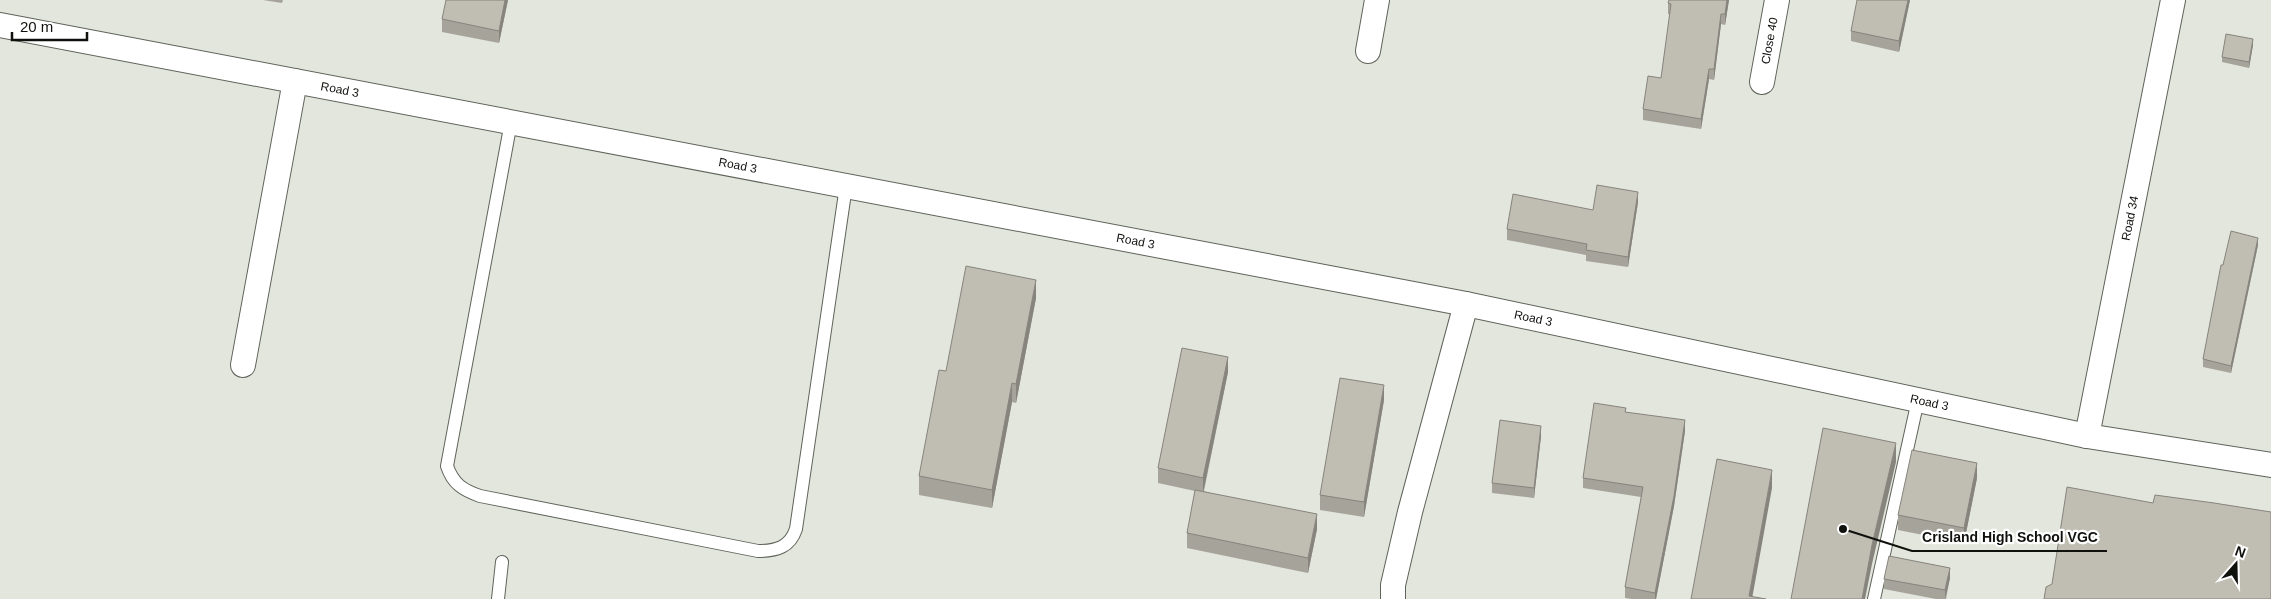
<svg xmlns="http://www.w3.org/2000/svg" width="2271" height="599" viewBox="0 0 2271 599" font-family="Helvetica,sans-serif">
<rect width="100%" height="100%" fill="#e2e6dc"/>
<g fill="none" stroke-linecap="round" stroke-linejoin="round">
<g stroke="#5f635a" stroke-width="14">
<path id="service" d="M 511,122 L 447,466 C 453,484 463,490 480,496 L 758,551 C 777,551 790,547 796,529 L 846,186
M 498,599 L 502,562
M 1874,599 L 1918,400"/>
</g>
<g stroke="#5f635a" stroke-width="26">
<g id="minor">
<path id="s1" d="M 0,25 L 1466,304 L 2087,436 L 2271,465"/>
<path d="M 1368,51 L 1377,0"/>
<path id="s2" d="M 1762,82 L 1777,0"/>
<path d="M 243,365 L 295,81"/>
<path id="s3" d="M 2087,436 L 2173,0"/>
<path d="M 1393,599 L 1393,585 L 1410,512 L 1466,304"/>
</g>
</g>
<use href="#service" stroke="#fff" stroke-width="12"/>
<use href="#minor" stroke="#fff" stroke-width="24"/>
</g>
<path fill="#a5a39a" d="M 263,0 L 283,0 L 282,3 Z
M 508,0 L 499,43 L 442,32 L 442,19 Z
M 1729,0 L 1725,25 L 1721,24 L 1714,80 L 1709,79 L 1701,129 L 1643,120 L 1643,109 L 1661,78 L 1670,14 L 1668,14 L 1668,3 Z
M 1910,0 L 1899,52 L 1851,41 L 1851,31 Z
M 2253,45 L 2249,68 L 2222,62 L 2222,57 Z
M 1638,202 L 1628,267 L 1586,261 L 1586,255 L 1507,240 L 1507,229 L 1593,210 Z
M 2258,245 L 2231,373 L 2203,367 L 2203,359 L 2223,265 Z
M 1036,298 L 1016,403 L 1012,402 L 992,508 L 919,495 L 919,476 L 946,371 Z
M 1228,372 L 1204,491 L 1317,529 L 1308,573 L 1187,548 L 1187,533 L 1195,491 L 1158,483 L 1158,468 Z
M 1384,400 L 1364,517 L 1320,510 L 1320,495 Z
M 1626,412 L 1685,431 L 1674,506 L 1656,599 L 1632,599 L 1625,598 L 1625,587 L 1641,497 L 1583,488 L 1583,478 Z
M 1541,436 L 1534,498 L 1492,493 L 1492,483 Z
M 1977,478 L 1964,543 L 1898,530 L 1898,515 Z
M 1950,578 L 1946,599 L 1936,599 L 1884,589 L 1884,579 Z"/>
<path fill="#86847d" d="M 505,0 L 508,0 L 499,43 L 499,31 Z
M 1727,0 L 1729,0 L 1725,25 L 1725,14 Z
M 1908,0 L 1910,0 L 1899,52 L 1899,41 Z
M 1721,14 L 1721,24 L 1714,80 L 1714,69 Z
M 2253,39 L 2253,45 L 2249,68 L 2249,62 Z
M 1709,69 L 1709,79 L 1701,129 L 1701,119 Z
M 1638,192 L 1638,202 L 1628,267 L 1628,257 Z
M 2258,238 L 2258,245 L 2231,373 L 2231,366 Z
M 1036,280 L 1036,298 L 1016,403 L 1016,384 Z
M 1228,357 L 1228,372 L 1203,493 L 1203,478 Z
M 1012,383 L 1012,402 L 992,508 L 992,490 Z
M 1384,385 L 1384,400 L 1364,517 L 1364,502 Z
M 1685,420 L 1685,431 L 1674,506 L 1656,599 L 1655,599 L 1655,593 Z
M 1541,426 L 1541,436 L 1534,498 L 1534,488 Z
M 1896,443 L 1896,462 L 1872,564 L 1865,599 L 1862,599 L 1872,545 Z
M 1977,463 L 1977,478 L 1964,543 L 1964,528 Z
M 1772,470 L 1772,488 L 1752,599 L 1749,596 Z
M 1317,514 L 1317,529 L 1308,573 L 1308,558 Z
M 1950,568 L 1950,578 L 1945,599 L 1945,590 Z"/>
<path fill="#c0bdb3" stroke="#86847d" d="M 446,0 L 505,0 L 499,31 L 442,19 Z
M 1669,0 L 1727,0 L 1725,14 L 1721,14 L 1714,69 L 1709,69 L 1701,119 L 1643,109 L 1648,76 L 1661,78 L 1671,4 L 1668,3 Z
M 1857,0 L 1908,0 L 1899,41 L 1851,31 Z
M 2226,34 L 2253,39 L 2249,62 L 2222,57 Z
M 1597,185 L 1638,192 L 1628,257 L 1586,250 L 1587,244 L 1507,229 L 1513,194 L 1593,210 Z
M 2231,231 L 2258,238 L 2231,366 L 2203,359 L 2221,265 L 2223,265 Z
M 966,266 L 1036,280 L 1016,384 L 1012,383 L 992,490 L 919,476 L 939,370 L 946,371 Z
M 1182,348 L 1228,357 L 1203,478 L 1158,468 Z
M 1340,378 L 1384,385 L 1364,502 L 1320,495 Z
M 1594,403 L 1626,408 L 1625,412 L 1685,420 L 1674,496 L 1655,593 L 1625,587 L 1643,487 L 1583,478 Z
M 1500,420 L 1541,426 L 1534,488 L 1492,483 Z
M 1823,428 L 1896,443 L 1872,545 L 1862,599 L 1791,599 Z
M 1912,450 L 1977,463 L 1964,528 L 1898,515 Z
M 1717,459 L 1772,470 L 1749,596 L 1766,599 L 1691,599 Z
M 2067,487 L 2153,503 L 2155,495 L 2214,503 L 2271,512 L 2271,599 L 2044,599 L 2046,587 L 2052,584 Z
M 1195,490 L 1317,514 L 1308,558 L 1187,533 Z
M 1889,556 L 1950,568 L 1945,590 L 1884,579 Z"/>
<g text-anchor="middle" stroke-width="4.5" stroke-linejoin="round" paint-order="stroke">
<g font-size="12" fill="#0f110d" stroke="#fff">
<text dy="4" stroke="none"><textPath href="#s2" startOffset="42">Close 40</textPath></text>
<text dy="4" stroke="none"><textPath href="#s1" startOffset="346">Road 3</textPath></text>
<text dy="4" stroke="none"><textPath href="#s1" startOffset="751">Road 3</textPath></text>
<text dy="4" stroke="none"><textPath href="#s3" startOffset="222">Road 34</textPath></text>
<text dy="4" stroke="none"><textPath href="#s1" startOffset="1156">Road 3</textPath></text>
<text dy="4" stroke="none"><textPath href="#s1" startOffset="1561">Road 3</textPath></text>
<text dy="4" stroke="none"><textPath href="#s1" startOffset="1966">Road 3</textPath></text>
</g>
</g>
<path fill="none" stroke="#0f110d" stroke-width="2" d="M1843 529L1912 551H2107"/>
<circle fill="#0f110d" stroke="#fff" stroke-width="2" cx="1843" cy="529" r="5"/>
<g font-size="14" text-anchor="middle" font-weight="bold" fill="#0f110d" stroke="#fff" stroke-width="4.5" stroke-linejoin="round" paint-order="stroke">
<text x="2010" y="542">Crisland High School VGC</text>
</g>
<g transform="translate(2236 564) rotate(20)" stroke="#ffffff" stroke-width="4" paint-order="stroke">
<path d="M0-4L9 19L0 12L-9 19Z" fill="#0f110d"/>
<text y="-8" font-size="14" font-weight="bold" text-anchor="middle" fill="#0f110d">N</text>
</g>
<path d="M12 32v8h75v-8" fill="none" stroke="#0f110d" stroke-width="2.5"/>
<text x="20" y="32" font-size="15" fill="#0f110d" stroke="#ffffff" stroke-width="4" paint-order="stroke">20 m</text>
</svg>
